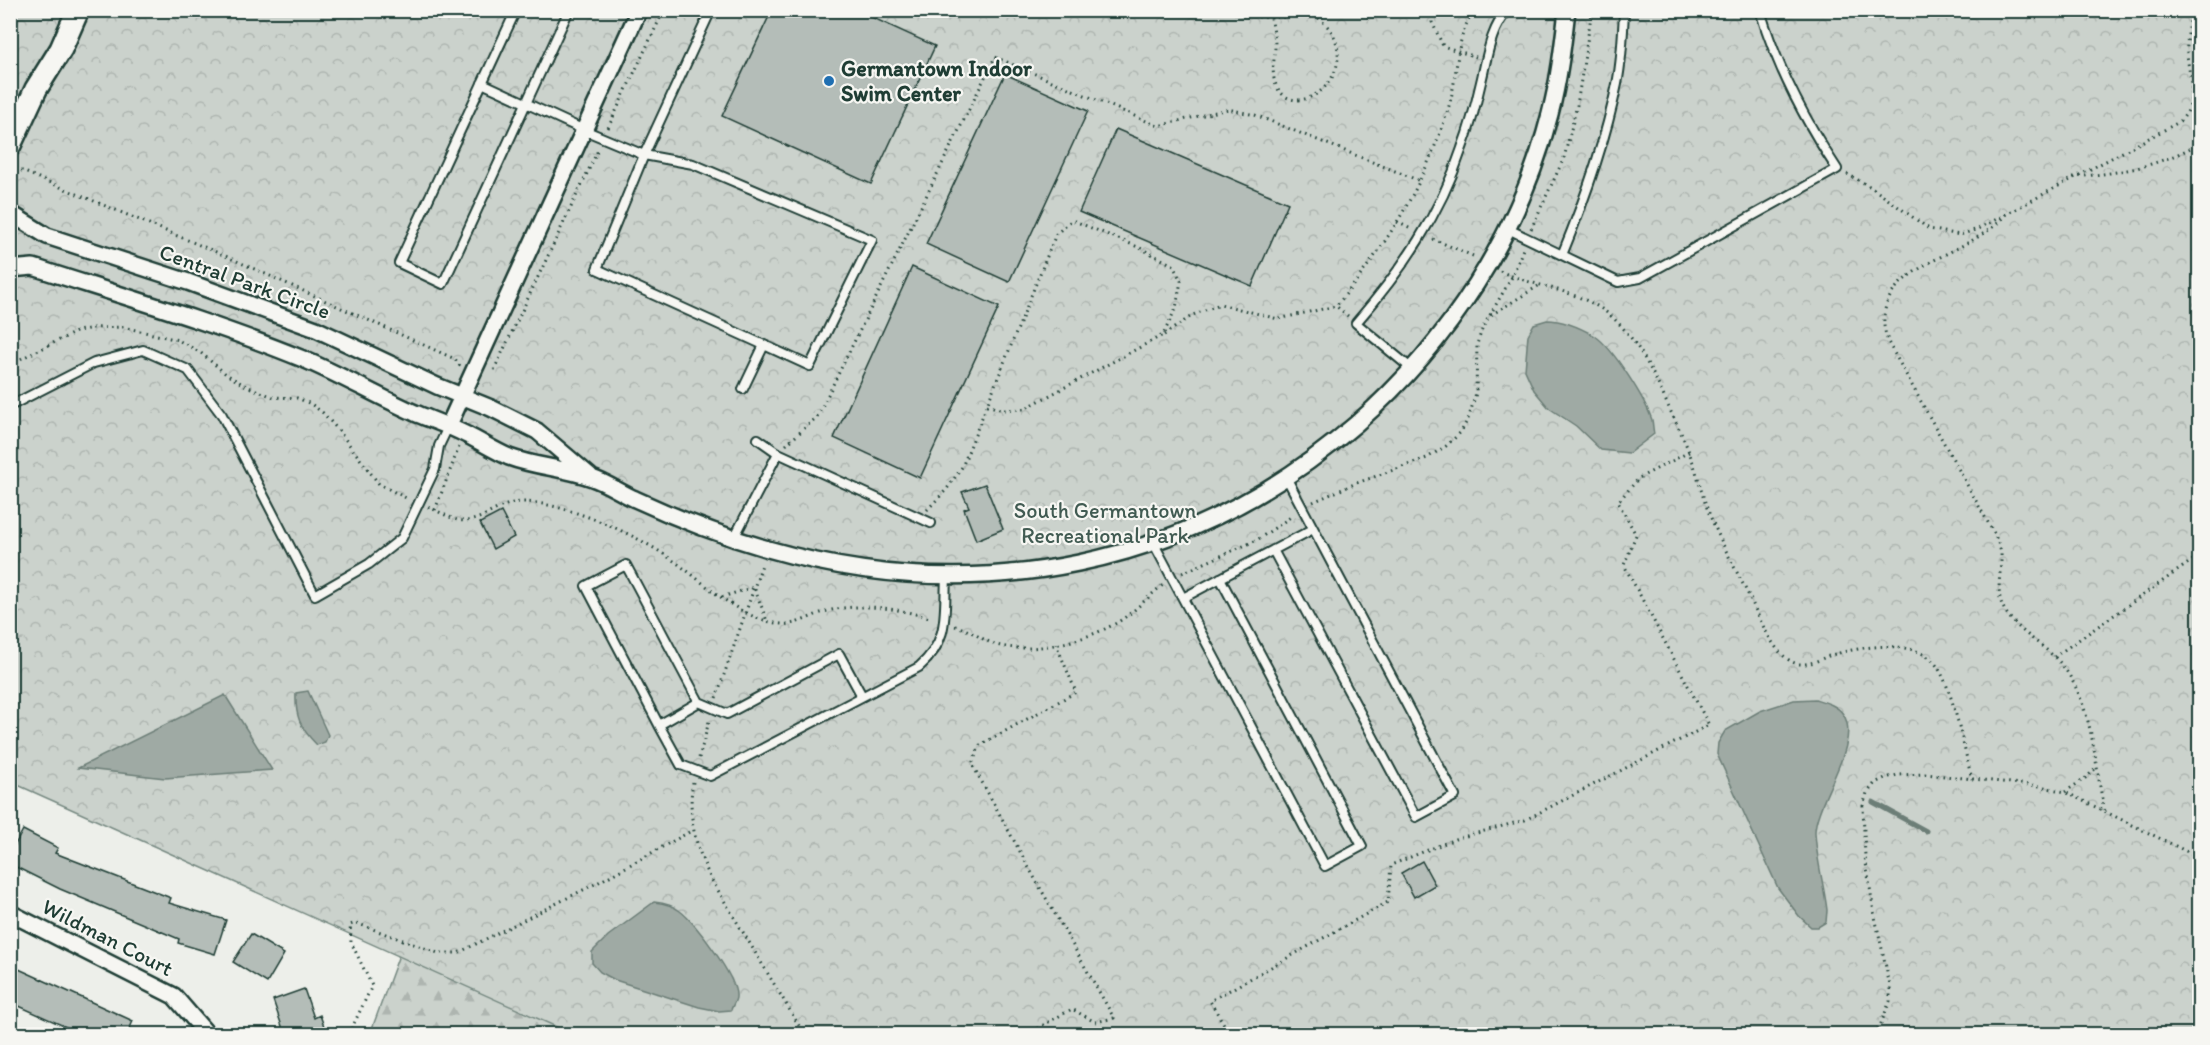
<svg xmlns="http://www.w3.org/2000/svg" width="2210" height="1045" viewBox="0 0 2210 1045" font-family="Itim,sans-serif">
<defs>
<pattern id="forest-firs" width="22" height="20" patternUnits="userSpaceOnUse" patternTransform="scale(1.5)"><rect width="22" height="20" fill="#cbd2cc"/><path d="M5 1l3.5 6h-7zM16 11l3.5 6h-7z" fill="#aeb5b0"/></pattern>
<pattern id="park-crowns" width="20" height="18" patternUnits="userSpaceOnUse" patternTransform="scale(1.5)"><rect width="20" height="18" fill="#cbd2cc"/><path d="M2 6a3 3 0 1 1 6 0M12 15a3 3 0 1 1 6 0" fill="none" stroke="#aeb5b0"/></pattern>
</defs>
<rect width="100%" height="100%" fill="#edefea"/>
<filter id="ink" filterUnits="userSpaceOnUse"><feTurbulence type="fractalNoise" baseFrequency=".0167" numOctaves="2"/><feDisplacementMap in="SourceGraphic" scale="12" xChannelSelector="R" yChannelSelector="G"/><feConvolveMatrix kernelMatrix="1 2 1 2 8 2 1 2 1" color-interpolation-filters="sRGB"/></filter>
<g filter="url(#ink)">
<path fill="url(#forest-firs)" stroke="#758880" stroke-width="1.5" d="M 399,955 L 614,1034 L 370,1034 Z"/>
<path fill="url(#park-crowns)" stroke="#758880" stroke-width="1.5" d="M 11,11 L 2199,11 L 2199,1034 L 570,1034 L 570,1033 L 11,782 Z"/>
<path fill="#9faaa4" stroke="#6c7e77" stroke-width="1.5" d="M 1547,320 C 1562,320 1581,328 1595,336 C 1613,348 1645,399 1652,420 C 1653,425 1653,430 1654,434 L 1629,453 L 1601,450 L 1576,426 L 1549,408 L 1534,390 L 1525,370 L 1528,335 L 1534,324 Z
M 308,691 L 328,735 L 325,742 L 317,745 C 300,728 295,716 296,693 Z
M 225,695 L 272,770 L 165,778 L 78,768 Z
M 1815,699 C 1825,702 1837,705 1843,714 C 1863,742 1815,802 1815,832 C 1816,857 1824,885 1827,910 L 1826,922 L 1818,927 L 1811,927 L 1799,916 L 1778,888 L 1717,754 L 1718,743 L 1725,731 L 1760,711 L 1794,700 Z
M 654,902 C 663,903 673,905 680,911 C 695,922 738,979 736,997 C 736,1001 732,1006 731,1010 L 719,1011 L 699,1007 L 615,980 L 600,972 L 592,963 L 592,952 L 608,936 Z"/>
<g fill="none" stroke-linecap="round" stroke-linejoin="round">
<path stroke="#6c7e77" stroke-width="5" d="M 1873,802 L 1926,831"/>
</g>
<path fill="#b4bdb8" stroke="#1f3d34" stroke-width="1.5" d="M 772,10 L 856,10 L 935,46 L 871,184 L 722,116 Z
M 1005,74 L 1088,111 L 1009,282 L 926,244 Z
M 1116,129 L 1288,203 L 1252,286 L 1079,212 Z
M 912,267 L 999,307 L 920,478 L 834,438 Z
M 985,484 L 1003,529 L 976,540 L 964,509 L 969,507 L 962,492 Z
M 501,512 L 514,537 L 493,549 L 480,523 Z
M 23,830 L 58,848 L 55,853 L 171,898 L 169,903 L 226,920 L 215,954 L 178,943 L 179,939 L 60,889 L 10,864 L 10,854 Z
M 1422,861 L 1435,885 L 1414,897 L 1401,873 Z
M 251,934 L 284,954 L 267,983 L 233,962 Z
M 10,965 L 133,1021 L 127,1035 L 84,1035 L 10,1002 Z
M 304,989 L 314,1018 L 320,1015 L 325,1029 L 310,1035 L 285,1035 L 273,1000 Z"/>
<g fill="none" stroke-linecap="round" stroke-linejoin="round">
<g stroke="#1f3d34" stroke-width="12">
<path id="lane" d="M 516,10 L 399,263 L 443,284 L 569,10
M 482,83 L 584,130 L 644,155 L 693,164 L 872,240 L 810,366 L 597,269 L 644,155 L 711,10
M 1506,228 L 1618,282 L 1640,278 L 1837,169 C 1804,119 1777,68 1760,10
M 1562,255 C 1585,199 1605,143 1617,84 C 1622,60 1623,35 1624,10
M 1412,369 L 1356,323 C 1402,270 1440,215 1462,148 C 1470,127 1476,104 1481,82 C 1487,58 1490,29 1508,10
M 743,389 L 764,345
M 10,406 L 94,363 L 143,350 L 188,370 L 222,415 L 315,595 L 369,564 L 402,538 L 435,469 L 439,446 L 448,427
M 758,439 L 778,453
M 734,538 L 778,453 L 931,523
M 1154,544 L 1325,866 L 1362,846 L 1220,578
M 1273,550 L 1416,817 L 1455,796 L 1286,477
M 1183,598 L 1313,529
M 862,696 L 839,654 L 727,714 L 699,702 L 659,725 L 681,765 L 710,776 L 919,667 C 950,640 944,614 946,577
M 659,725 L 586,586 L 626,565 L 699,702"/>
</g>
<g stroke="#1f3d34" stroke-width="20">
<path id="street" d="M 10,213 L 47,236 L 188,282 L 316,329 L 437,386 L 491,408 L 537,431 L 590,476
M 10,269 L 33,267 C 123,296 215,323 303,359 C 341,375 377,396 415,413 C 432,420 450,426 467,435 C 481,442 495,451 509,457 C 536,467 566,468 592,478 C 607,483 621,493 635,499 C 678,519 723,536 768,549 C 978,609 1190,568 1356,424 C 1449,343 1520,233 1550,114 C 1559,80 1563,45 1567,10
M 448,427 L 639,10
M 10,913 L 174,996 L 206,1033"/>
</g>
<g stroke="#1f3d34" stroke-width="26">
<path id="secondary" d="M 10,145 L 36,89 L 61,49 L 78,10"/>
</g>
<path stroke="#1f3d34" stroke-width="3" stroke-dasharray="1.5 4.5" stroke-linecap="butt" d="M 1223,10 C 1254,18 1286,22 1317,10
M 1291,10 L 1292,17
M 1434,10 L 1432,22 L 1443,46 L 1476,57
M 1271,18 C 1273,27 1275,37 1275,46 C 1275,60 1270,74 1277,87 C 1295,121 1354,82 1334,36 C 1329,25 1320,21 1313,12
M 608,128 L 664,10
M 10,166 L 221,254 L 455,359 L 460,366
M 1847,174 L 1871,187 L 1929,229 L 1960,235 L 1978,229 L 2179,122 C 2200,103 2189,78 2187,54 C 2186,40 2190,24 2192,10
M 2073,177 C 2121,173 2157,167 2200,143
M 2006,214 C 1976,254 1880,263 1884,324 C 1884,330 1887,337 1888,342 L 1995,535 C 1997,541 2000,547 2001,553 C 2002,571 1995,590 2003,607 C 2017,634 2048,645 2065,669 C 2093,709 2095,763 2104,810
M 1397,222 L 1413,230
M 1531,229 L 1564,158 L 1577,105 L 1592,10
M 1433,239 L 1473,256
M 1500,271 C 1534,287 1575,289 1606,312 C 1637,336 1654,375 1670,410 C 1678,426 1686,443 1692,460 C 1698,475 1701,492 1707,508 C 1719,539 1735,568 1750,598 C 1758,615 1766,635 1778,650 C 1783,656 1792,664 1800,664 C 1813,665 1823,657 1835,654 C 1864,646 1917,638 1937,666 C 1953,689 1964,750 1972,779
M 1491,315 L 1540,285
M 1348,316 L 1336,306 C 1379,255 1415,200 1438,138 C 1443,125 1448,111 1451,98 C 1458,70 1456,33 1475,10
M 1164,335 L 1193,315 L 1220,304 L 1278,319 L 1336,306
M 10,364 L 78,331 L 93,328 L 123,327 L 178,340 L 201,353 L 226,374 L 244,385 L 273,397 L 297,398 L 311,404 L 323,413 L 339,431 L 379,484 L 408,499
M 494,370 L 599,148
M 786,445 L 817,417 L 995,57 L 1158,126 L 1228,109 L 1255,115 L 1420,181
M 1313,502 L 1354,484 L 1427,458 L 1446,446 L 1461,432 L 1469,417 L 1476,393 L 1477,344 L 1483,327 L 1512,277 L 1523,249
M 428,507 C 438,511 448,517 457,520 C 479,525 493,507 513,503 C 529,500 551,505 567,510 C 601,520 636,536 665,555 C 703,579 734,618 781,624 C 796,626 810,616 824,612 C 857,602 900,608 932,619
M 435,510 L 459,447
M 927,510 L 947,489 L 962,467 L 1056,234 L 1072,220 L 1138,247 L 1173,265 L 1181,281 L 1176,308 L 1163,335 L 1024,409 L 1003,410 L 987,405
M 1182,573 L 1257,540 L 1292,516
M 722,597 L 754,587 L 767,621
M 955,626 C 970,629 983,641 997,645 C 1030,654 1079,642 1109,627 C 1130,617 1145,599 1163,585
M 2054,657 L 2200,555
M 716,698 L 763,562
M 699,758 L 710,718
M 693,782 C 687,815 696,848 710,877 L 804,1034
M 2065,792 L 2087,777 L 2096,768
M 349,1034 L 372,986 L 351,942 L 350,925 L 356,923 L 438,953 L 458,953 L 597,883 L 693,830
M 1027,1034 L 1072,1009 L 1095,1022 L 1114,1018 L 1034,877 L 972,764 L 980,745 L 1076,692 L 1056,644
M 1230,1034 L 1210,1001 L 1388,902 L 1391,865 L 1455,839 L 1525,820 L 1709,725 L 1624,565 L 1636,535 L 1618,502 L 1639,478 L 1689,452
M 1874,1034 L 1880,1026 L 1890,1001 L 1890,986 L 1874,912 L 1865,857 L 1863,806 L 1867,793 L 1875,783 L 1885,778 L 1898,775 L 1925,774 L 2040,786 L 2065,792 L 2200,858"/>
<use href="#lane" stroke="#f6f6f2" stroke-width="8"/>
<use href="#street" stroke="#f6f6f2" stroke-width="15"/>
<use href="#secondary" stroke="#f6f6f2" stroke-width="21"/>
</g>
</g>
<circle fill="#1f6fb2" stroke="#f6f6f2" stroke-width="2" cx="829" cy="81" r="6"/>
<g text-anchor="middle" stroke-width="4.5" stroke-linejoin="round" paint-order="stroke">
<g font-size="22" font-weight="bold" fill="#1f3d34" stroke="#f6f6f2" text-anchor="start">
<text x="841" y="76">Germantown Indoor<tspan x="841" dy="25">Swim Center</tspan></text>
</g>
<g font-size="22" fill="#1f3d34" stroke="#f6f6f2">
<text transform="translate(245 281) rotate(20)" y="8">Central Park Circle</text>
<text transform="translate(108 937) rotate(27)" y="8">Wildman Court</text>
</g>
<g font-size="22" fill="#415b52" stroke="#f6f6f2">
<text x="1105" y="518">South Germantown<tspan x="1105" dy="25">Recreational Park</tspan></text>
</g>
</g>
<rect width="2210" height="1045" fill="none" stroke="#f6f6f2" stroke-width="36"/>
<rect x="18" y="18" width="2174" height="1009" fill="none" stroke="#1f3d34" stroke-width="2" filter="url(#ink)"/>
</svg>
